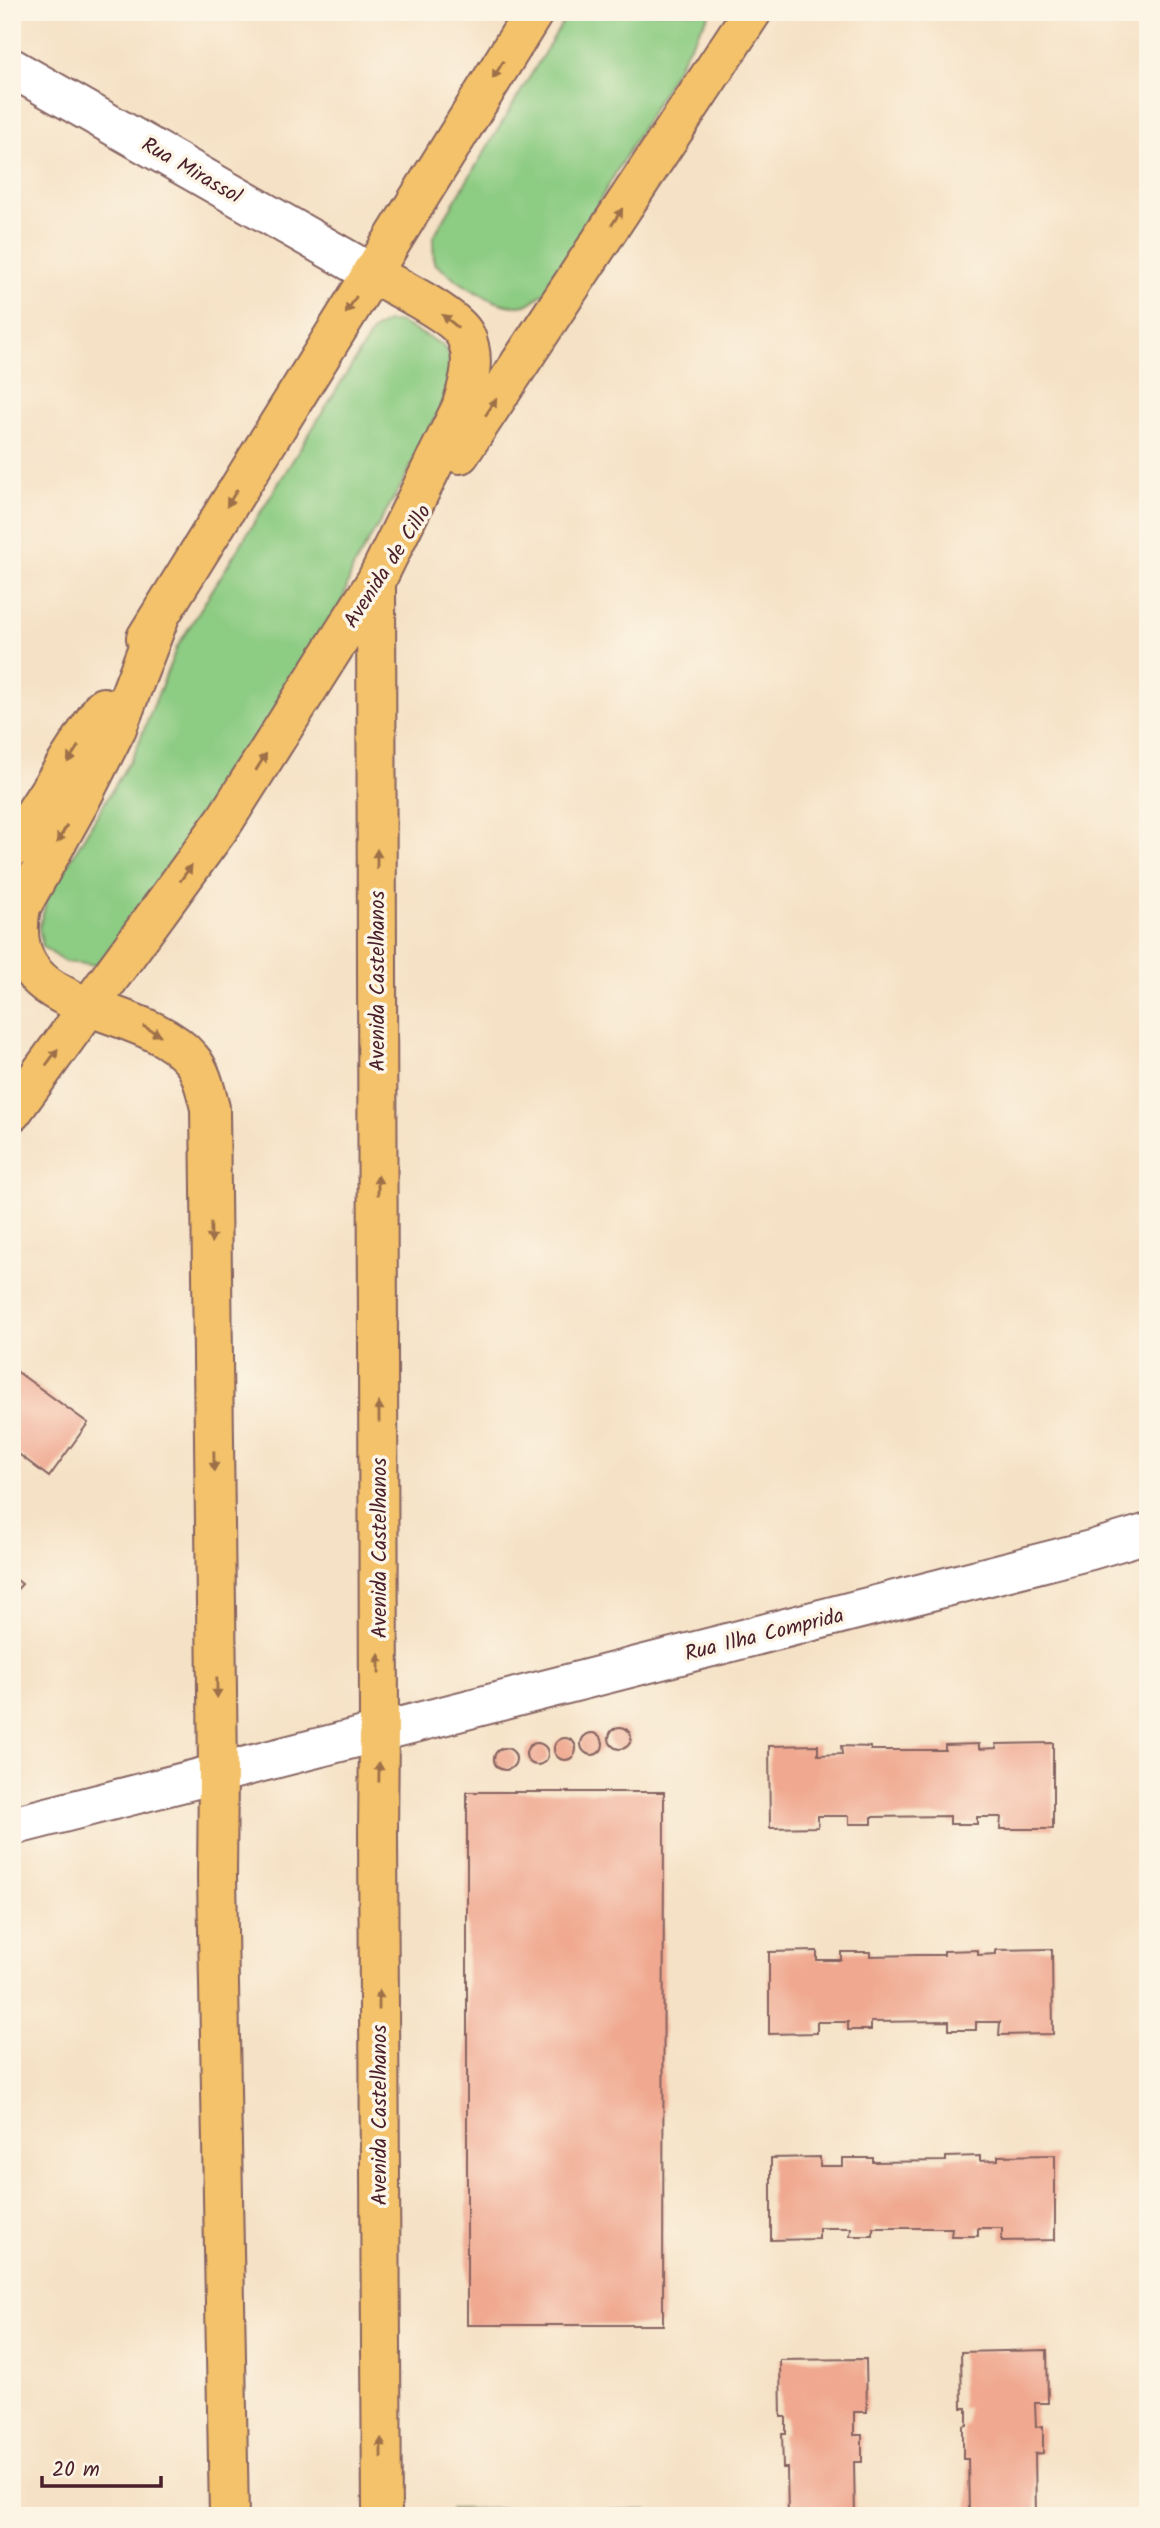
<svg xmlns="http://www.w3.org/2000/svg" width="1160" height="2528" viewBox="0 0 1160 2528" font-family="Kalam,sans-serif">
<rect width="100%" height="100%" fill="#fcf5e5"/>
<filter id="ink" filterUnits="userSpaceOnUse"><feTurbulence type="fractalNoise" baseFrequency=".0143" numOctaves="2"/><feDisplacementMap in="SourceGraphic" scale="14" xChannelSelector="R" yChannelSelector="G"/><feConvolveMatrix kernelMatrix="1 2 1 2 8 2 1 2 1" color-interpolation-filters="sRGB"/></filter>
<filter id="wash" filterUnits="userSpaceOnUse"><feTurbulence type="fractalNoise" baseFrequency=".00686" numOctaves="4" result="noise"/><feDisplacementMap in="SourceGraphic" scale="28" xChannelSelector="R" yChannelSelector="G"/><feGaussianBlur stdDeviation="1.57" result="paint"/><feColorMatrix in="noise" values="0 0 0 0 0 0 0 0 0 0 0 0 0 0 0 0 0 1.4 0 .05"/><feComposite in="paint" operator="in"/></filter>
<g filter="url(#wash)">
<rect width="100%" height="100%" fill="#f5e1c5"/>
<path fill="#8dcc83" stroke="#6c7657" stroke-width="2" d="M 569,12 L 711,12 L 692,42 L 548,289 C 542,294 534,302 526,305 C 498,312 456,280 434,263 L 433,237 Z
M 387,322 L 399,322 L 441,344 L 449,354 L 456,377 L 401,486 L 353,568 L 330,639 L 118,948 L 94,965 L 65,962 L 43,947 L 39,928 L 47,899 L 135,752 L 177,647 L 373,331 Z
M 451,2509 L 544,2509 L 544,2516 L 451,2516 Z
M 548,2510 L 647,2510 L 647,2516 L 548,2516 Z"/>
<g id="blocks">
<path fill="#f0a890" d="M 12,1368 L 88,1423 L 49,1477 L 12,1449 Z
M 12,1576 L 22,1584 L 12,1595 Z
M609 1738a11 11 0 1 1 22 0a11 11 0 1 1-22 0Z
M581 1744a11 11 0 1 1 22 0a11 11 0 1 1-22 0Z
M554 1749a11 11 0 1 1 22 0a11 11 0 1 1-22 0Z
M526 1754a11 11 0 1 1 22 0a11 11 0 1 1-22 0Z
M 1053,1743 L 1053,1829 L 1000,1829 L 1001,1817 L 977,1817 L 977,1824 L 950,1824 L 950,1816 L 872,1817 L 872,1824 L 849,1824 L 849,1816 L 818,1816 L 818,1827 L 770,1828 L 769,1746 L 818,1745 L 818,1755 L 842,1754 L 841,1746 L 871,1747 L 871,1750 L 945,1750 L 945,1745 L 979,1744 L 979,1749 L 997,1748 L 996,1744 Z
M494 1759a11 11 0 1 1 22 0a11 11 0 1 1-22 0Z
M 467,1792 L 664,1792 L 663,2325 L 467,2325 Z
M 1052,1949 L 1053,2034 L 999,2035 L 1000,2022 L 976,2022 L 976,2030 L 949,2030 L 949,2021 L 871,2022 L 871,2030 L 848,2030 L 848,2022 L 817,2022 L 817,2033 L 769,2034 L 769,1952 L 817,1951 L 817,1960 L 841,1960 L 841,1952 L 870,1952 L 870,1956 L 917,1955 L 944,1955 L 944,1951 L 978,1950 L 978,1955 L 996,1954 L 996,1950 Z
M 1055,2155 L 1055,2240 L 1002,2241 L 1002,2228 L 978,2228 L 978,2236 L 951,2236 L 952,2228 L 873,2228 L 873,2236 L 850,2236 L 851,2228 L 819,2228 L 819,2239 L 771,2240 L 771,2158 L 820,2157 L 820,2166 L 843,2166 L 843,2158 L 873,2158 L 873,2162 L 946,2161 L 946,2157 L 980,2156 L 980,2161 L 998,2160 L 998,2156 Z
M 1047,2350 L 1048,2403 L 1035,2403 L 1036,2427 L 1043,2426 L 1043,2453 L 1035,2454 L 1036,2516 L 969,2516 L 968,2459 L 963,2459 L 963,2426 L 967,2425 L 967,2408 L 962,2408 L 961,2352 Z
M 866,2359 L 867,2412 L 854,2412 L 854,2435 L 862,2435 L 862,2462 L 854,2462 L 855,2516 L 788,2516 L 787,2468 L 783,2468 L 782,2434 L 786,2434 L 786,2417 L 781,2417 L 780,2360 Z"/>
</g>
</g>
<g filter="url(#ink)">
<use href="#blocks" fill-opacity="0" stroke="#866361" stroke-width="2"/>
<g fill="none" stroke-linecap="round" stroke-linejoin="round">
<g stroke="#866361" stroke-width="42">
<path id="minor" d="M 12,68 L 371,273
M 12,1826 L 1091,1550 L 1148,1533"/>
</g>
<g stroke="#866361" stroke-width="42">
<path id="major" d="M 371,273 C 393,285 455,315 465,335 C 477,359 468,385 461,408 L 376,581 L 379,1732 L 378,1834 L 382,2516
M 460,454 L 752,12
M 160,616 L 117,728 L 79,803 L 21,907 C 0,1020 139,998 191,1059 C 202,1071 206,1093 210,1108 L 218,1773 L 217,1877 L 229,2516
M 146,638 L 534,12
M 12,848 L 103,707
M 12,1112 L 225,820 L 378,578"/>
</g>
<use href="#minor" stroke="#fff" stroke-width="38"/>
<use href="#major" stroke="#f3c26a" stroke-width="38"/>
</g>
<defs><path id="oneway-solid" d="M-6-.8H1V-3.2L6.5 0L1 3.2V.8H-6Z" transform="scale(1.75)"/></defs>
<g fill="#9e704a">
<use href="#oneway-solid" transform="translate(498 70) rotate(122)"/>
<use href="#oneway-solid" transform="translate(617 217) rotate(-57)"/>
<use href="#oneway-solid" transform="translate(351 305) rotate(122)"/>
<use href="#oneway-solid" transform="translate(450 321) rotate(-141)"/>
<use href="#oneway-solid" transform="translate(491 407) rotate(-57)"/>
<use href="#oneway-solid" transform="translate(232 498) rotate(122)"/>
<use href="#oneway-solid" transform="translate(73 754) rotate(123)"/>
<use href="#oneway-solid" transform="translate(261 762) rotate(-58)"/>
<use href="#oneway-solid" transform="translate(62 834) rotate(119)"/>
<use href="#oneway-solid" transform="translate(377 859) rotate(-90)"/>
<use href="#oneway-solid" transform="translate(186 873) rotate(-54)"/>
<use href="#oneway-solid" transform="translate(152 1031) rotate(28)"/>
<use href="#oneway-solid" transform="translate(52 1057) rotate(-54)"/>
<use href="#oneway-solid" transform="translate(378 1185) rotate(-90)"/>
<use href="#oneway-solid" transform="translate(211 1233) rotate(89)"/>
<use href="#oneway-solid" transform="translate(379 1412) rotate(-90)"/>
<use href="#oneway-solid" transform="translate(214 1461) rotate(89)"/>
<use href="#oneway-solid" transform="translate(379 1664) rotate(-90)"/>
<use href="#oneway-solid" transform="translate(217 1688) rotate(89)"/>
<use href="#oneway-solid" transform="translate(379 1772) rotate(-89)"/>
<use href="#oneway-solid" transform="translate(379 2000) rotate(-90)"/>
<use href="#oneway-solid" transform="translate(381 2448) rotate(-90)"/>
</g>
</g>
<g text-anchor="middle" stroke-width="7" stroke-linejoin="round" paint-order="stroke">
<g font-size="21" fill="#4a1f2b" stroke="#fcf5e5">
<text transform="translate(192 170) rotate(30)" y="7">Rua Mirassol</text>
<text transform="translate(387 566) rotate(-57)" y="7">Avenida de Cillo</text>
<text transform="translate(377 981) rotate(-90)" y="7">Avenida Castelhanos</text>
<text transform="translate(379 1548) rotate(-90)" y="7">Avenida Castelhanos</text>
<text transform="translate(764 1634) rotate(-14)" y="7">Rua Ilha Comprida</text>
<text transform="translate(379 2115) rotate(-90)" y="7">Avenida Castelhanos</text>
</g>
</g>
<rect width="1160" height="2528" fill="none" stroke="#fcf5e5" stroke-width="42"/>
<path d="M42 2476v10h119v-10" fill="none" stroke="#4a1f2b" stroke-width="3.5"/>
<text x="52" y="2476" font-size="21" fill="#4a1f2b" stroke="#fcf5e5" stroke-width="5" paint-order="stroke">20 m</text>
</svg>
